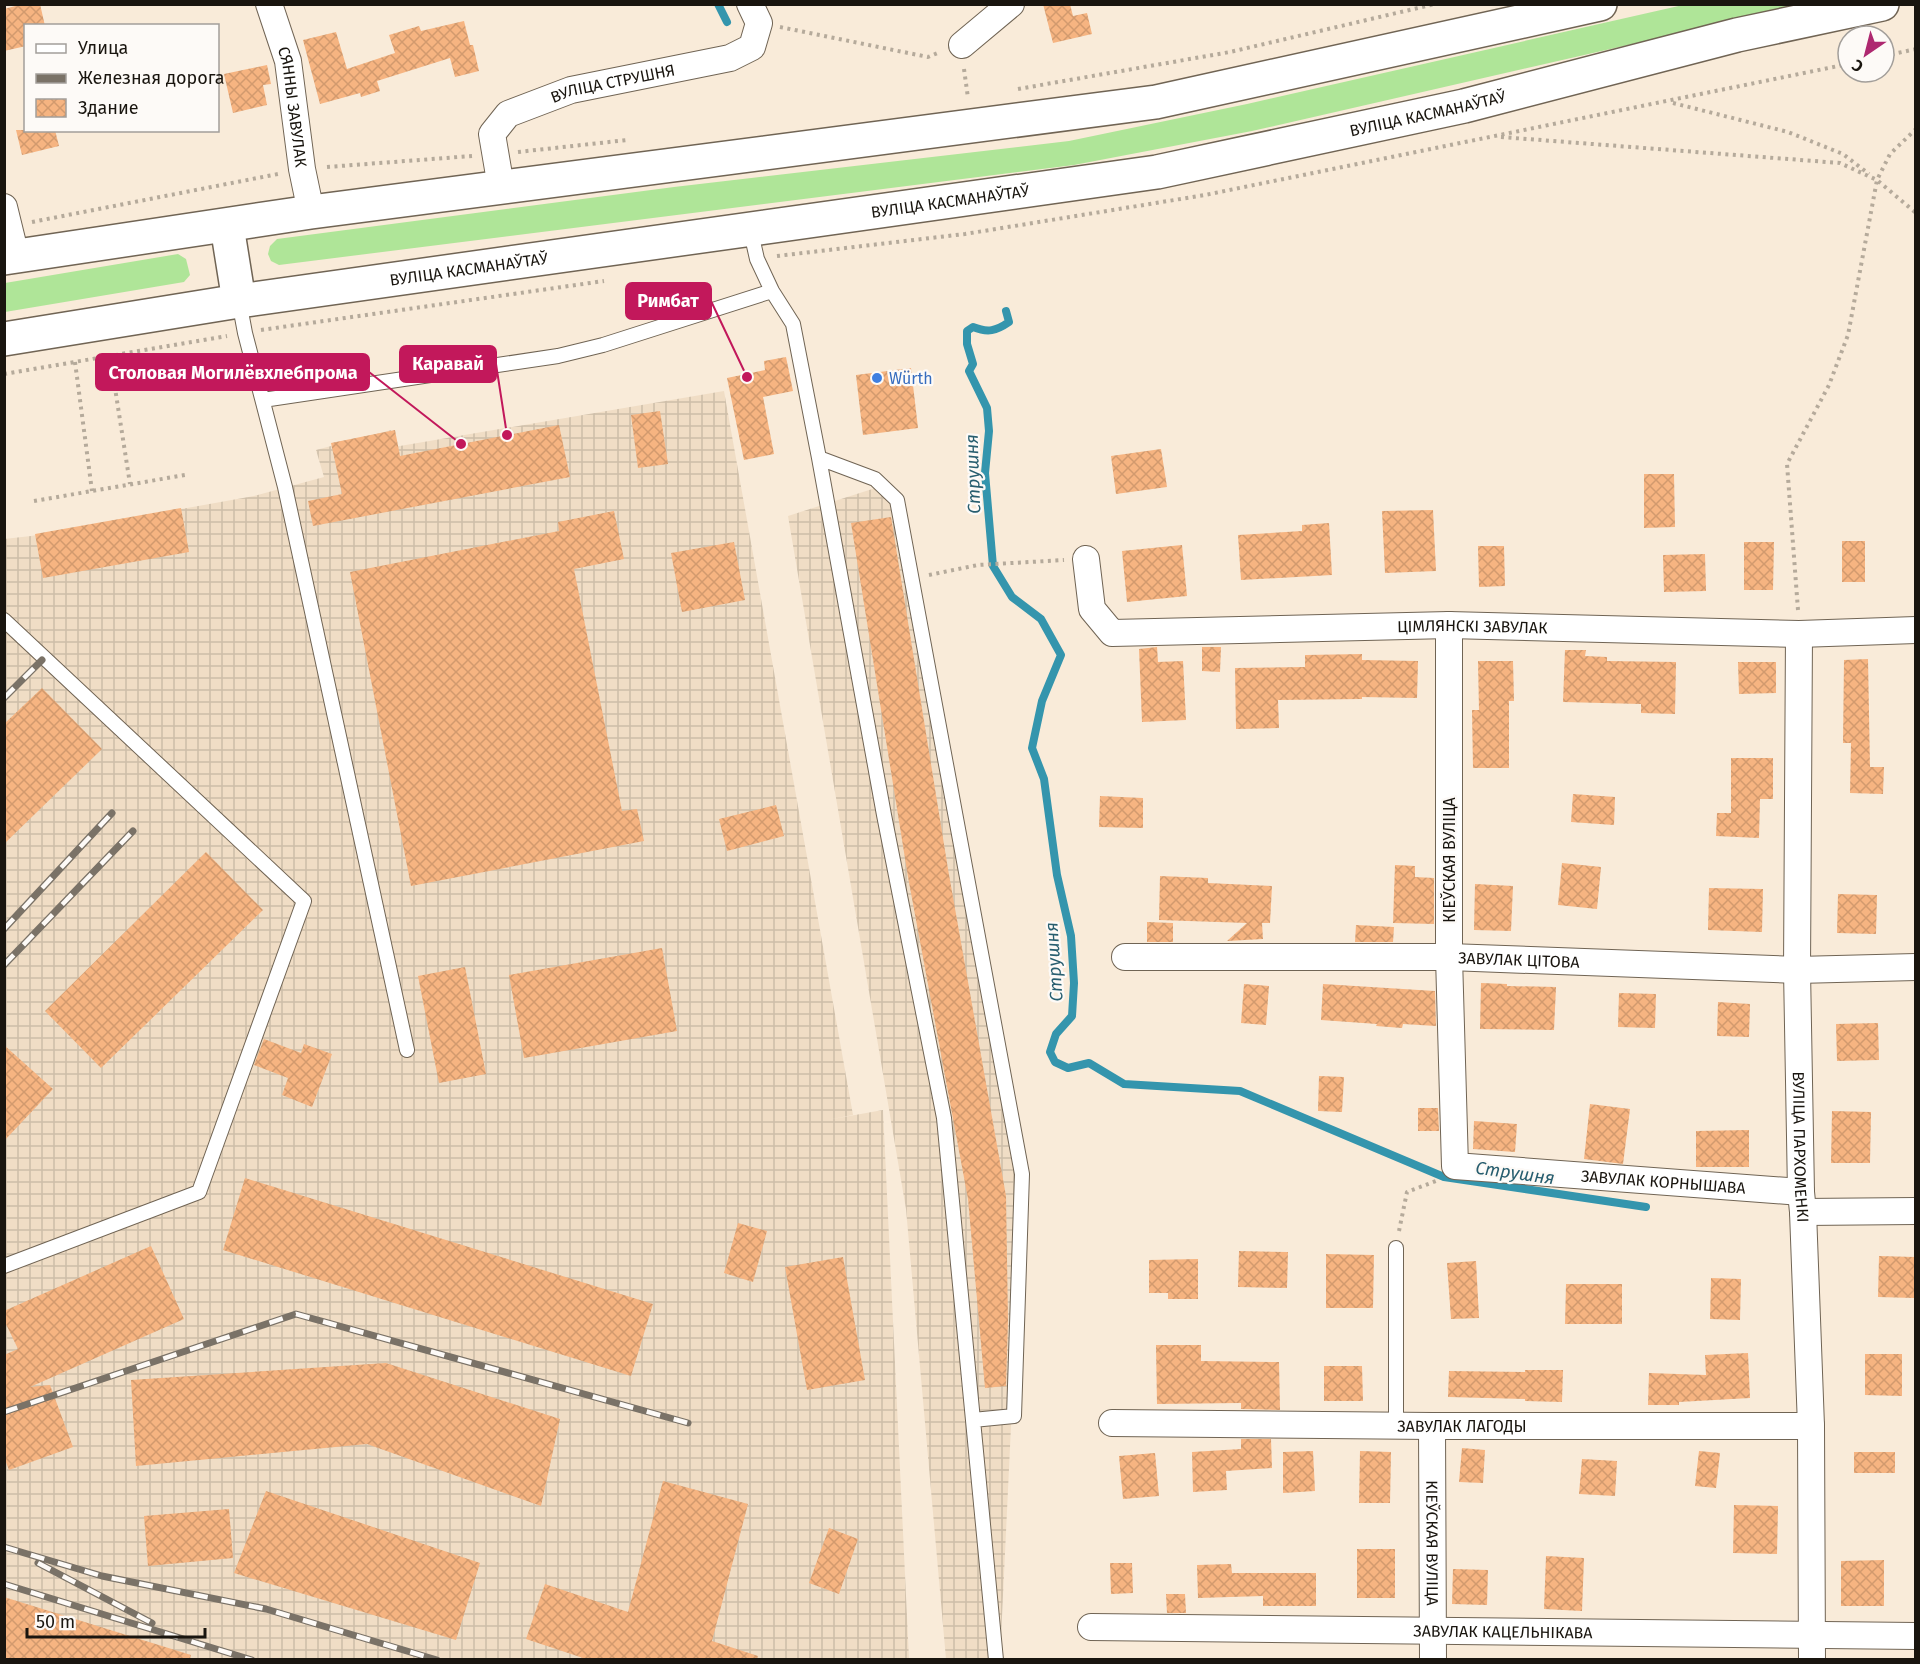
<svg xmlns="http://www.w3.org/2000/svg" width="1920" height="1664" viewBox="0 0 1920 1664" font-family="'Fira Sans',sans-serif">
<defs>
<pattern id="industrial-grid" width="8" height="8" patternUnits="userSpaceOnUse" patternTransform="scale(1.5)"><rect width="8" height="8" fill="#f0ddc5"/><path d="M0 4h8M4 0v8" fill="none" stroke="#cdbda8"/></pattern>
<pattern id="building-cross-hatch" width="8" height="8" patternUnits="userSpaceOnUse" patternTransform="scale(1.5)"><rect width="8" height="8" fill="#f6b481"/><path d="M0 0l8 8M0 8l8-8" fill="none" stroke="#d29a6e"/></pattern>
</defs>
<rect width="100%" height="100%" fill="#f9ebd9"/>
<path fill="url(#industrial-grid)" d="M 724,391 L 853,1115 L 827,1120 L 883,1110 L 909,1659 L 5,1659 L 4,539 L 31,536 L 254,496 L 324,477 L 316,450 L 391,430 L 394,447 Z
M 891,483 L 1022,1194 L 1000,1659 L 946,1659 L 906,1209 L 788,516 Z"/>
<path fill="#afe598" d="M 1683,5 L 1803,5 L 1252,131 L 1074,165 L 279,265 L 271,261 L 268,254 L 270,246 L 277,239 L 674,187 L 1069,141 L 1247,104 Z
M 178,254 L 186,259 L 190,275 L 184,282 L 5,312 L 5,283 Z"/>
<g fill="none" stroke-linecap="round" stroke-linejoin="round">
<path stroke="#3495ad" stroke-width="8" d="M 718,4 L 727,22
M 1006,311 L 1009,322 C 996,331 988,333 973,327 L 967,331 L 967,344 L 973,364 L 969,371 L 987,408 L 989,431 L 985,473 L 993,566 L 1012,597 L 1041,619 L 1061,655 L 1042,701 L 1032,748 L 1044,779 L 1057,875 L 1071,936 L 1074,983 L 1072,1016 L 1056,1034 L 1050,1052 L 1055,1062 L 1068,1068 L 1089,1063 L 1124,1084 L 1240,1091 L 1444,1177 L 1646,1207"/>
</g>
<path fill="url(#building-cross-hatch)" d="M 23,4 L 40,4 L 45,26 L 26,26 L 26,46 L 4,51 L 4,9 Z
M 1043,4 L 1070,4 L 1073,16 L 1087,13 L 1092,34 L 1053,43 Z
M 464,21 L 470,45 L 473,45 L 479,71 L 455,77 L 450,58 L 377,81 L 380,91 L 361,97 L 360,93 L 320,104 L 303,40 L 336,32 L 347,69 L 395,53 L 389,35 L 419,26 L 421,31 Z
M 267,65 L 271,84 L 263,85 L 267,105 L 233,113 L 224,74 Z
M 16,130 L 55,130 L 59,146 L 22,155 Z
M 786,357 L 793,391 L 763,397 L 774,454 L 744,460 L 727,378 L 765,370 L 764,361 Z
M 911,368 L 918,428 L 863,435 L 856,375 Z
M 660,411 L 668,464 L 638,468 L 631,415 Z
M 559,425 L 570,477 L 313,526 L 308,501 L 342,494 L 331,443 L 395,430 L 400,456 Z
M 1161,449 L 1167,487 L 1116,494 L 1111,456 Z
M 1644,474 L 1674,474 L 1675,527 L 1644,528 Z
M 181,508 L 189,552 L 43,578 L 35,534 Z
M 1433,510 L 1436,571 L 1385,573 L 1382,511 Z
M 614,511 L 624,559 L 574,569 L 622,811 L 637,809 L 644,841 L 411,886 L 350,572 L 559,531 L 558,522 Z
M 891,517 L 948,869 L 1006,1196 L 1008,1320 L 1006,1386 L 985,1388 L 968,1199 L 908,877 L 851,523 Z
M 1329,523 L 1332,575 L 1241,580 L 1238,535 L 1302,531 L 1302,525 Z
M 1842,541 L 1865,541 L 1865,582 L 1842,582 Z
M 734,542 L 745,600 L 682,612 L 671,553 Z
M 1744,542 L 1774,542 L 1773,590 L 1744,590 Z
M 1182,545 L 1187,596 L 1127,602 L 1122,551 Z
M 1478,546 L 1504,546 L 1505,586 L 1479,587 Z
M 1705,554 L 1706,591 L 1664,592 L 1663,555 Z
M 1157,647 L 1158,662 L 1183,661 L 1186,720 L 1142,722 L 1139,649 Z
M 1202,647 L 1221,647 L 1220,672 L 1202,671 Z
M 1565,650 L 1586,650 L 1585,656 L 1607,657 L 1607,661 L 1676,662 L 1675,714 L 1641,713 L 1641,704 L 1563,702 Z
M 1362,654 L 1362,660 L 1418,661 L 1417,698 L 1362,697 L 1362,699 L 1278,700 L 1279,728 L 1236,729 L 1235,668 L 1305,667 L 1305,655 Z
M 1868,659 L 1870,767 L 1884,767 L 1883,794 L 1850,793 L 1851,743 L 1843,743 L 1844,660 Z
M 1478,661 L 1513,661 L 1514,701 L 1509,701 L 1509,768 L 1473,768 L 1472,710 L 1479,710 Z
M 1738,662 L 1776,662 L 1776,693 L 1739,694 Z
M 42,688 L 102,749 L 4,844 L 4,724 Z
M 1731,758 L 1773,758 L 1773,799 L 1760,799 L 1759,838 L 1716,836 L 1717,813 L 1731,813 Z
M 1573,794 L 1615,797 L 1614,825 L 1571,822 Z
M 1100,796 L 1143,798 L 1143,828 L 1099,827 Z
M 776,805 L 784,836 L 727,851 L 719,819 Z
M 206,852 L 263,910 L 101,1068 L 45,1011 Z
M 1562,863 L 1601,867 L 1597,909 L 1558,905 Z
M 1395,865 L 1415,866 L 1415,877 L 1434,878 L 1434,924 L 1393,923 Z
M 1160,876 L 1208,878 L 1208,883 L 1272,886 L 1270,923 L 1262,923 L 1263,939 L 1227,941 L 1247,923 L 1159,920 Z
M 1475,884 L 1513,886 L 1511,931 L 1474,930 Z
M 1709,888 L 1763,889 L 1762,932 L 1708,930 Z
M 1838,894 L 1877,895 L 1876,934 L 1837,933 Z
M 1147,922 L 1173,923 L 1173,942 L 1147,942 Z
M 1356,925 L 1394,927 L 1393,942 L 1355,942 Z
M 662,948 L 677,1031 L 524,1058 L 509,975 Z
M 465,967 L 486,1074 L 439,1083 L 418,976 Z
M 1481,983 L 1507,984 L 1507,986 L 1556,987 L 1554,1030 L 1480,1029 Z
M 1244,984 L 1269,986 L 1266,1025 L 1241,1023 Z
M 1323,984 L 1435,991 L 1436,1026 L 1403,1024 L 1402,1028 L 1376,1026 L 1377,1024 L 1321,1020 Z
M 1619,993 L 1656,994 L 1655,1028 L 1618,1027 Z
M 1718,1002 L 1750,1004 L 1749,1037 L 1717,1036 Z
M 1878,1023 L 1879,1060 L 1837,1061 L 1836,1024 Z
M 264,1039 L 301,1053 L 304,1044 L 332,1054 L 312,1107 L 282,1095 L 288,1078 L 254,1065 Z
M 4,1045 L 53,1089 L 4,1141 Z
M 1319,1076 L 1344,1077 L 1342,1112 L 1318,1111 Z
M 1590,1104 L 1630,1109 L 1623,1164 L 1584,1159 Z
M 1418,1108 L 1438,1108 L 1439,1131 L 1418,1131 Z
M 1832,1111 L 1871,1112 L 1870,1163 L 1831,1163 Z
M 1474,1121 L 1517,1124 L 1515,1152 L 1473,1149 Z
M 1749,1130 L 1749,1167 L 1696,1167 L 1696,1131 Z
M 245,1178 L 653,1304 L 631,1376 L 223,1250 Z
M 738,1223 L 767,1231 L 753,1282 L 724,1273 Z
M 151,1246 L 184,1319 L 30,1387 L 50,1385 L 73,1447 L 9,1470 L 4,1457 L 4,1355 L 18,1349 L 4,1320 L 4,1311 Z
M 1239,1251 L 1288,1252 L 1287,1288 L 1238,1287 Z
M 1326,1254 L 1374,1255 L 1373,1308 L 1326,1308 Z
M 1879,1256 L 1915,1257 L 1914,1298 L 1878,1297 Z
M 843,1257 L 865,1380 L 807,1390 L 785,1267 Z
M 1198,1259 L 1198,1299 L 1168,1299 L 1168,1293 L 1149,1293 L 1149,1260 Z
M 1476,1261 L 1479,1318 L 1451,1319 L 1447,1263 Z
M 1711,1278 L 1741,1279 L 1740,1320 L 1710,1319 Z
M 1566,1284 L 1622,1284 L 1622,1324 L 1565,1324 Z
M 1156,1345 L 1201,1345 L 1201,1361 L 1279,1362 L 1280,1410 L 1241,1409 L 1241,1403 L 1157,1404 Z
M 1748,1353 L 1750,1398 L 1679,1402 L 1679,1405 L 1648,1405 L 1649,1373 L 1706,1375 L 1705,1355 Z
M 1865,1354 L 1902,1354 L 1902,1396 L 1865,1395 Z
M 386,1363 L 560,1419 L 541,1506 L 367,1444 L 136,1466 L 131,1380 Z
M 1324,1366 L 1362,1366 L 1363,1401 L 1324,1401 Z
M 1525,1370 L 1563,1370 L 1562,1402 L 1525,1401 L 1525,1399 L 1448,1397 L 1449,1371 L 1525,1372 Z
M 1241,1439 L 1271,1439 L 1272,1468 L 1226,1471 L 1227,1490 L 1193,1492 L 1192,1452 L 1241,1449 Z
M 1462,1448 L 1485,1450 L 1483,1483 L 1459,1482 Z
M 1313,1451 L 1315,1491 L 1283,1493 L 1283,1452 Z
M 1360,1451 L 1391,1452 L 1390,1503 L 1359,1503 Z
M 1699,1451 L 1720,1453 L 1716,1488 L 1695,1486 Z
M 1854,1452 L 1895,1452 L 1895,1473 L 1854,1473 Z
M 1155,1453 L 1159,1496 L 1123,1499 L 1119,1456 Z
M 1582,1459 L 1617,1461 L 1615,1496 L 1579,1494 Z
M 663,1481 L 748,1504 L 712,1641 L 758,1656 L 757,1659 L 586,1659 L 526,1639 L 545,1584 L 628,1612 Z
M 266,1491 L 480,1563 L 456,1640 L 234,1573 Z
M 1734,1505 L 1778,1506 L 1777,1554 L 1733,1553 Z
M 229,1509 L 233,1558 L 148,1566 L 144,1516 Z
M 829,1528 L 858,1539 L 839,1594 L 809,1583 Z
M 1357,1549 L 1395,1549 L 1395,1598 L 1357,1598 Z
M 1546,1556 L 1584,1558 L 1582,1611 L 1544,1609 Z
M 1884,1560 L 1884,1606 L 1841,1606 L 1841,1561 Z
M 1110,1563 L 1132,1563 L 1133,1593 L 1111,1594 Z
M 1231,1564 L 1232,1573 L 1316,1573 L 1316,1606 L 1263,1606 L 1263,1596 L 1198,1598 L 1197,1565 Z
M 1453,1569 L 1488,1570 L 1487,1605 L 1452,1604 Z
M 1166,1594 L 1185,1594 L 1186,1613 L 1167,1613 Z
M 4,1597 L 191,1655 L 190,1659 L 4,1659 Z"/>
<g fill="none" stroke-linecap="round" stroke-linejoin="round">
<g stroke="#706454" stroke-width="16">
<path id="service" d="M 750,228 L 757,259 L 772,291 L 793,324 L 819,458 L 884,815 L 944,1118 L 996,1660
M 239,301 L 245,333 L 285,487 L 407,1050
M 263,400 L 558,356 L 603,345 L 772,291
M 819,458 L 875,479 L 897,500 L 1022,1174 L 1014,1416 L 973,1420
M 4,620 L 304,901 L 199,1192 L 4,1266
M 1396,1248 L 1396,1426"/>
</g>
<g stroke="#706454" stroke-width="28">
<g id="minor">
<path id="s1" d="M 269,4 L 288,61 L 302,169 L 311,212"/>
<path d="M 962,45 L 1011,4"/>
<path id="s2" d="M 501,187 L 492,134 L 508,114 L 571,90 L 730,58 L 752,47 L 759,23 L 750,4"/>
<path d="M 4,207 L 16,256"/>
<path id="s3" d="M 1086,559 L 1092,609 L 1112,633 L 1449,625 L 1799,634 L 1916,630"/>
<path id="s4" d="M 1449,625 L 1449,957 L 1455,1166 L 1801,1192"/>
<path id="s5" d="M 1799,634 L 1797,970 L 1801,1192 L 1803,1212 L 1811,1426 L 1812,1660"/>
<path id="s6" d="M 1125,957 L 1449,957 L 1797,970 L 1916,967"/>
<path d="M 1803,1212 L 1916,1211"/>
<path id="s7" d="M 1112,1423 L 1432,1426 L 1811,1426"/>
<path id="s8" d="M 1432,1426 L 1433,1660"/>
<path id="s9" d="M 1091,1627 L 1916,1636"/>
</g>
</g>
<g stroke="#706454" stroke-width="36">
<g id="primary">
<path d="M 227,226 L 239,301"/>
<path d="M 4,258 L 311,212 L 1156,102 L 1600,4"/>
<path id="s10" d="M 4,339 L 239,301 L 1157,172 L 1464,106 L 1737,35 L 1882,4"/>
</g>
</g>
<path stroke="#b5aa9b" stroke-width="4" stroke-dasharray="3 4.5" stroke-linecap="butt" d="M 780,27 L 928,57 L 940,52
M 1884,56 L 1916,49
M 964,69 L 968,98
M 1018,89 L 1230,52 L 1435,4
M 1673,103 L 1788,132 L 1843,154 L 1869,174
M 1501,137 L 1840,163 L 1877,180 L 1916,213
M 518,152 L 627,140
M 327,167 L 472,156
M 32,222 L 278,174
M 777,256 L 965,234 L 1205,195 L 1848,64
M 261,330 L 604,281
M 110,356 L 130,484
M 75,362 L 92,491
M 4,374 L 227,336
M 34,501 L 185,475
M 929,575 L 978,565 L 1064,560
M 1798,610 L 1787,464 L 1829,385 L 1848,335 L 1877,180 L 1890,154 L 1916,129
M 1399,1231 L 1407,1192 L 1436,1181"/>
<use href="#service" stroke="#fff" stroke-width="14"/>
<use href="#minor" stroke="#fff" stroke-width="26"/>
<use href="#primary" stroke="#fff" stroke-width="33"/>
<g stroke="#7a7267" stroke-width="7">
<path id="rail" d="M 4,698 L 42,660
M 4,929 L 112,813
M 4,965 L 133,831
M 4,1412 L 296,1314 L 688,1423
M 4,1547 L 102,1576 L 266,1609 L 437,1660
M 38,1563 L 152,1623
M 4,1584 L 252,1660"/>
</g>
<use href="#rail" stroke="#fdfaf7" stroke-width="4.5" stroke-dasharray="14" stroke-linecap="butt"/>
</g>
<circle fill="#3f7fe0" stroke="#fdfaf7" stroke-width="2" cx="877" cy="378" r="6"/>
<g text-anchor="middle" stroke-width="4.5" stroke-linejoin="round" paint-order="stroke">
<g font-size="16" fill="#19150f" stroke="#fdfaf7">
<text dy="6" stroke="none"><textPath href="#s2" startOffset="189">ВУЛІЦА СТРУШНЯ</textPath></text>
<text dy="6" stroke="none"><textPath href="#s1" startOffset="106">СЯННЫ ЗАВУЛАК</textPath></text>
<text dy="6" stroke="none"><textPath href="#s10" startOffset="1442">ВУЛІЦА КАСМАНАЎТАЎ</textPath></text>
<text dy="6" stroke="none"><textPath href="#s10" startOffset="956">ВУЛІЦА КАСМАНАЎТАЎ</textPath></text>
<text dy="6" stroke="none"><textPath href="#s10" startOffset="470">ВУЛІЦА КАСМАНАЎТАЎ</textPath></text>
<text dy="6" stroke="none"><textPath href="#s3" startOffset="442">ЦІМЛЯНСКІ ЗАВУЛАК</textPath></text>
<text transform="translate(1449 860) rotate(-90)" y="6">КІЕЎСКАЯ ВУЛІЦА</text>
<text dy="6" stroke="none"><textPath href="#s6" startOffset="394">ЗАВУЛАК ЦІТОВА</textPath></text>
<text dy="6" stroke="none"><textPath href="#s5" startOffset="513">ВУЛІЦА ПАРХОМЕНКІ</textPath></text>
<text dy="6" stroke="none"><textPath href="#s4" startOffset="750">ЗАВУЛАК КОРНЫШАВА</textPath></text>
<text dy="6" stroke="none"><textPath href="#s7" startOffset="350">ЗАВУЛАК ЛАГОДЫ</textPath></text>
<text dy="6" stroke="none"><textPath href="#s8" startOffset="117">КІЕЎСКАЯ ВУЛІЦА</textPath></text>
<text dy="6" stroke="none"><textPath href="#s9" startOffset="412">ЗАВУЛАК КАЦЕЛЬНІКАВА</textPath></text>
</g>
<g font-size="16" fill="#366cbe" stroke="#fdfaf7" text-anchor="start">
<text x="889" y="384">Würth</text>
</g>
<g font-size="18" font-style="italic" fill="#285e6f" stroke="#fdfaf7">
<text transform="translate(973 474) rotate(-92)" y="6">Струшня</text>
<text transform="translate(1054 962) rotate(-94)" y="6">Струшня</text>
<text transform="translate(1515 1173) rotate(8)" y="6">Струшня</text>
</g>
</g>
<path fill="none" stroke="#c2185b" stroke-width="2" d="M747 377L711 301M507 435L496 364M461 444L369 372"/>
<g fill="#c2185b" stroke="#fdfaf7" stroke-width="2">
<circle cx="747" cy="377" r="6"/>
<circle cx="507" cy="435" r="6"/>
<circle cx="461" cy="444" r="6"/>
</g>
<g fill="#c2185b" stroke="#c2185b" stroke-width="2">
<rect x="626" y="283" width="85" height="36" rx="6"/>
<rect x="400" y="346" width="96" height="36" rx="6"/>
<rect x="96" y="354" width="273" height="36" rx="6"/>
</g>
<g font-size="18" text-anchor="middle" font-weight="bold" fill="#fff">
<text x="668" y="307">Римбат</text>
<text x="448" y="370">Каравай</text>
<text x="233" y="379">Столовая Могилёвхлебпрома</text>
</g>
<rect width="1920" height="1664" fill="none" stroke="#19150f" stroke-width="12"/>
<rect x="24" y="24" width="195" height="108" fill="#fdfaf7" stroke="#a29e9a" stroke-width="1.5"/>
<rect x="36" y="44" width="30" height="9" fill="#ffffff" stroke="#a29e9a" stroke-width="1.5"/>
<text x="78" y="54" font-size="18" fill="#19150f">Улица</text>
<rect x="36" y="74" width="30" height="9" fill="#7a7267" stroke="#a29e9a" stroke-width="1.5"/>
<text x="78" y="84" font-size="18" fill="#19150f">Железная дорога</text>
<rect x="36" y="99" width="30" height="18" fill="url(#building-cross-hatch)" stroke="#a29e9a" stroke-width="1.5"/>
<text x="78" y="114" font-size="18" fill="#19150f">Здание</text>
<g transform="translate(1866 54) rotate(215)"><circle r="28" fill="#fdfaf7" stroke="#a29e9a" stroke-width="1.5"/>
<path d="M0-4.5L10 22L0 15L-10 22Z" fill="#ae2870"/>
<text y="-9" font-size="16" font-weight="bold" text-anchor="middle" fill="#19150f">С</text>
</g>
<path d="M27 1628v9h178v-9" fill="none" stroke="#19150f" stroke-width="3"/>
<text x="36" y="1628" font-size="18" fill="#19150f" stroke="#fdfaf7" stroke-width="4.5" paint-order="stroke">50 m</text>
</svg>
